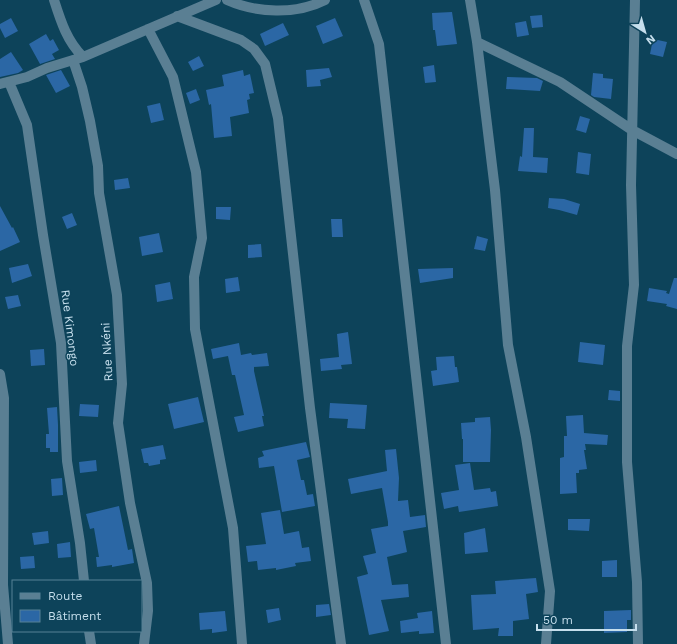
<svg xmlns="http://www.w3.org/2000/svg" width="677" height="644" viewBox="0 0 677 644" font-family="'Work Sans',sans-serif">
<rect width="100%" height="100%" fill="#0d435a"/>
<path fill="#2b67a5" d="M 452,12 L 457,44 L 437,46 L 435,30 L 433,30 L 432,13 Z
M 542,15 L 543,27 L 532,28 L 530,16 Z
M 11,18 L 18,31 L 5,38 L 0,28 L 0,24 Z
M 335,18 L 343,36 L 323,44 L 316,26 Z
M 526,21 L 529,35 L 517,37 L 515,23 Z
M 283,23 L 289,35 L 265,46 L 260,34 Z
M 46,34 L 50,41 L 53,39 L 59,50 L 52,54 L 55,59 L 40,64 L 29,44 Z
M 653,39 L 667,42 L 663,57 L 650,54 Z
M 11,52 L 23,70 L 18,73 L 0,77 L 0,59 Z
M 199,56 L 204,66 L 193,71 L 188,62 Z
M 434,65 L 436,82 L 425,83 L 423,67 Z
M 329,68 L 332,77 L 320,80 L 321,86 L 307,87 L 306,70 Z
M 61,70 L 70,86 L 56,93 L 46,75 Z
M 243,70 L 244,76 L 250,74 L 254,93 L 249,94 L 250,99 L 247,100 L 249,113 L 230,117 L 232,136 L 214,138 L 211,104 L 209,105 L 206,90 L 224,86 L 222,75 Z
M 593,73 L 603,74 L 603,78 L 613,79 L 611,99 L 594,97 L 591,95 Z
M 507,77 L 537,78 L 543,81 L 540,91 L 506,89 Z
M 196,89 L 200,100 L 190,104 L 186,93 Z
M 160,103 L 164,120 L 151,123 L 147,106 Z
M 580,116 L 590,119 L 586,133 L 576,130 Z
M 524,128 L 534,128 L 533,157 L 548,158 L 547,173 L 518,171 L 520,156 L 522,157 Z
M 578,152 L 591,154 L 589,175 L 576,173 Z
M 128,178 L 130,188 L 115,190 L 114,180 Z
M 549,198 L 564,199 L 580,204 L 577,215 L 559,210 L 548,208 Z
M 0,206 L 12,228 L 13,227 L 20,242 L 0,251 Z
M 216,207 L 231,207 L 230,220 L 216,219 Z
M 72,213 L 77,225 L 67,229 L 62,217 Z
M 331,219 L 342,219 L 343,237 L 332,237 Z
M 159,233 L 163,252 L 142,256 L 139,237 Z
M 477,236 L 488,239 L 485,251 L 474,249 Z
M 261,244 L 262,257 L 248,258 L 248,245 Z
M 28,264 L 32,276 L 12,283 L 9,268 Z
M 453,268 L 453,278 L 420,283 L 418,269 Z
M 238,277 L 240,291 L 226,293 L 225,279 Z
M 674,278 L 677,278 L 677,309 L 666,306 L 667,304 L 647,301 L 649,288 L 667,291 L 666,293 L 669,294 Z
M 170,282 L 173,299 L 157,302 L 155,285 Z
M 18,295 L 21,306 L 8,309 L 5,297 Z
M 348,332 L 352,364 L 341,365 L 342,369 L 321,371 L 320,359 L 339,357 L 337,334 Z
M 580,342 L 605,345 L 603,365 L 578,362 Z
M 239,343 L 241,355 L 251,353 L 252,355 L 267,353 L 269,366 L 254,367 L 254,371 L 264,416 L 262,416 L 264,426 L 238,432 L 234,417 L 244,415 L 235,375 L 232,375 L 228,356 L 213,359 L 211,349 Z
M 44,349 L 45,365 L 31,366 L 30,350 Z
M 454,356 L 455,367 L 457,367 L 459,382 L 433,386 L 431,371 L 437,370 L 436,357 Z
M 609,390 L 620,391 L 620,401 L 608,400 Z
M 198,397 L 204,422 L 174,429 L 168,404 Z
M 330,403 L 367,405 L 365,429 L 347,428 L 348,419 L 329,418 Z
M 80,404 L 99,405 L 98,417 L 79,416 Z
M 57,407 L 58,425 L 58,452 L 50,452 L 50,448 L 46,448 L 46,434 L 49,434 L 47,408 Z
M 583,415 L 584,433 L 608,435 L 607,445 L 585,444 L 586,450 L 584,450 L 587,469 L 579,470 L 579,473 L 576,473 L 577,493 L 560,494 L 560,458 L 564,457 L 564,436 L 567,436 L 566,416 Z
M 490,417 L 491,430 L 490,462 L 463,462 L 463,439 L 462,439 L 461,423 L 475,422 L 475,418 Z
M 306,442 L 310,457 L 297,460 L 301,480 L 304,480 L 307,495 L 313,494 L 315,506 L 282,512 L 274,466 L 259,468 L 258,458 L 264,456 L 262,451 Z
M 163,445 L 166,459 L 160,460 L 160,464 L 149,466 L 148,463 L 144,463 L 141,449 Z
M 396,449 L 399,478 L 398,501 L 408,500 L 410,517 L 425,515 L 426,527 L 403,531 L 407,552 L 387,557 L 392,585 L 408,584 L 409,597 L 381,600 L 389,631 L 369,635 L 357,577 L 368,574 L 363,556 L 376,553 L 371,529 L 388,526 L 388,522 L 382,488 L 351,494 L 348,479 L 387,471 L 385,450 Z
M 96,460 L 97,471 L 80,473 L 79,462 Z
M 470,463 L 474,490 L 490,488 L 491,492 L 496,491 L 498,506 L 459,512 L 458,506 L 444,509 L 441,493 L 459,490 L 455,465 Z
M 62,478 L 63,495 L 52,496 L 51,479 Z
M 119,506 L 128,550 L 132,549 L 134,563 L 112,567 L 112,565 L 97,567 L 96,557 L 99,557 L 94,528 L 90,529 L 86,514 Z
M 280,510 L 284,534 L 299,531 L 302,548 L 309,547 L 311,561 L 295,563 L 296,566 L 276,570 L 276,568 L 258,570 L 257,561 L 248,562 L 246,546 L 266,544 L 261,513 Z
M 568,519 L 590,519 L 589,531 L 568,530 Z
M 485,528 L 488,552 L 465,554 L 464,533 Z
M 48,531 L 49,543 L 34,545 L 32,533 Z
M 70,542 L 71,557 L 58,558 L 57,544 Z
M 34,556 L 35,568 L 21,569 L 20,557 Z
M 617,560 L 617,577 L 602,577 L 602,561 Z
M 536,578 L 538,592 L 526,594 L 529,619 L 513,621 L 513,636 L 498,636 L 499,628 L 473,630 L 471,595 L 496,594 L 495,581 Z
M 329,604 L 331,615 L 316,617 L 316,605 Z
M 279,608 L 281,620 L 268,623 L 266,610 Z
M 631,610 L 631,620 L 627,620 L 627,632 L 604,633 L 604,611 Z
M 225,611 L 227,631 L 212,633 L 212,629 L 200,630 L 199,613 Z
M 432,611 L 434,633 L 419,634 L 419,631 L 401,633 L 400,621 L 418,618 L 417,613 Z"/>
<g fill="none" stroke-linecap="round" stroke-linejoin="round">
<path stroke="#5a7f93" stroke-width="10" d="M 54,0 C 61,22 67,41 83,57
M 227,0 C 256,13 296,15 325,0
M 364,0 L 379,44 L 446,644
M 470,0 L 477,42 L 495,190 L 508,345 L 526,437 L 550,591 L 546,644
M 635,0 L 631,185 L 634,285 L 627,346 L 627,462 L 637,582 L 638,644
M 177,16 L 241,40 L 254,49 L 265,64 L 278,118 L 310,408 L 341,644
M 148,29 L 173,77 L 196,172 L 202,238 L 194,277 L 195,329 L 233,528 L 242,644
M 477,42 L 560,82 L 632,130 L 677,154
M 73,60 L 82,87 L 90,121 L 98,166 L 99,193 L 117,295 L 122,384 L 118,423 L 130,503 L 147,583 L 148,611 L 144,644
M 9,82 L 27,125 L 43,235 L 61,343 L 67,461 L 80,543 L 84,581
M 0,84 L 27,77 L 47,68 L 83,57 L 216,0
M 0,374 L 4,398 L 3,585 L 8,644
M 89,631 L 91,644"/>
</g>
<g text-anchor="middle" stroke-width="3" stroke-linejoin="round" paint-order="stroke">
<g font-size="12" fill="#c6dfed" stroke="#0d435a">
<text transform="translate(70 328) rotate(83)" y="4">Rue Kimongo</text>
<text transform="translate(107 352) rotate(-93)" y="4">Rue Nkéni</text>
</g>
</g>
<rect x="12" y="580" width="130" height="52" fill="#0d435a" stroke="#578195"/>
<rect x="20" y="593" width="20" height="6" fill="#5a7f93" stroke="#578195"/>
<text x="48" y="600" font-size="12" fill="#c6dfed">Route</text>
<rect x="20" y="610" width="20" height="12" fill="#2b67a5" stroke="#578195"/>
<text x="48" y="620" font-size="12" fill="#c6dfed">Bâtiment</text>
<g transform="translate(645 32) rotate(143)" stroke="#0d435a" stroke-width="3" paint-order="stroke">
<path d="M0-3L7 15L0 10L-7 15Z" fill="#c6dfed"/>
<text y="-6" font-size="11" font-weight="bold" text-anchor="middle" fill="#c6dfed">N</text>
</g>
<path d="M537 624v6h99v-6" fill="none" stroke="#c6dfed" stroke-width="2"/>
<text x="543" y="624" font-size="12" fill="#c6dfed" stroke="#0d435a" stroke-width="3" paint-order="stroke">50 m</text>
</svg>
